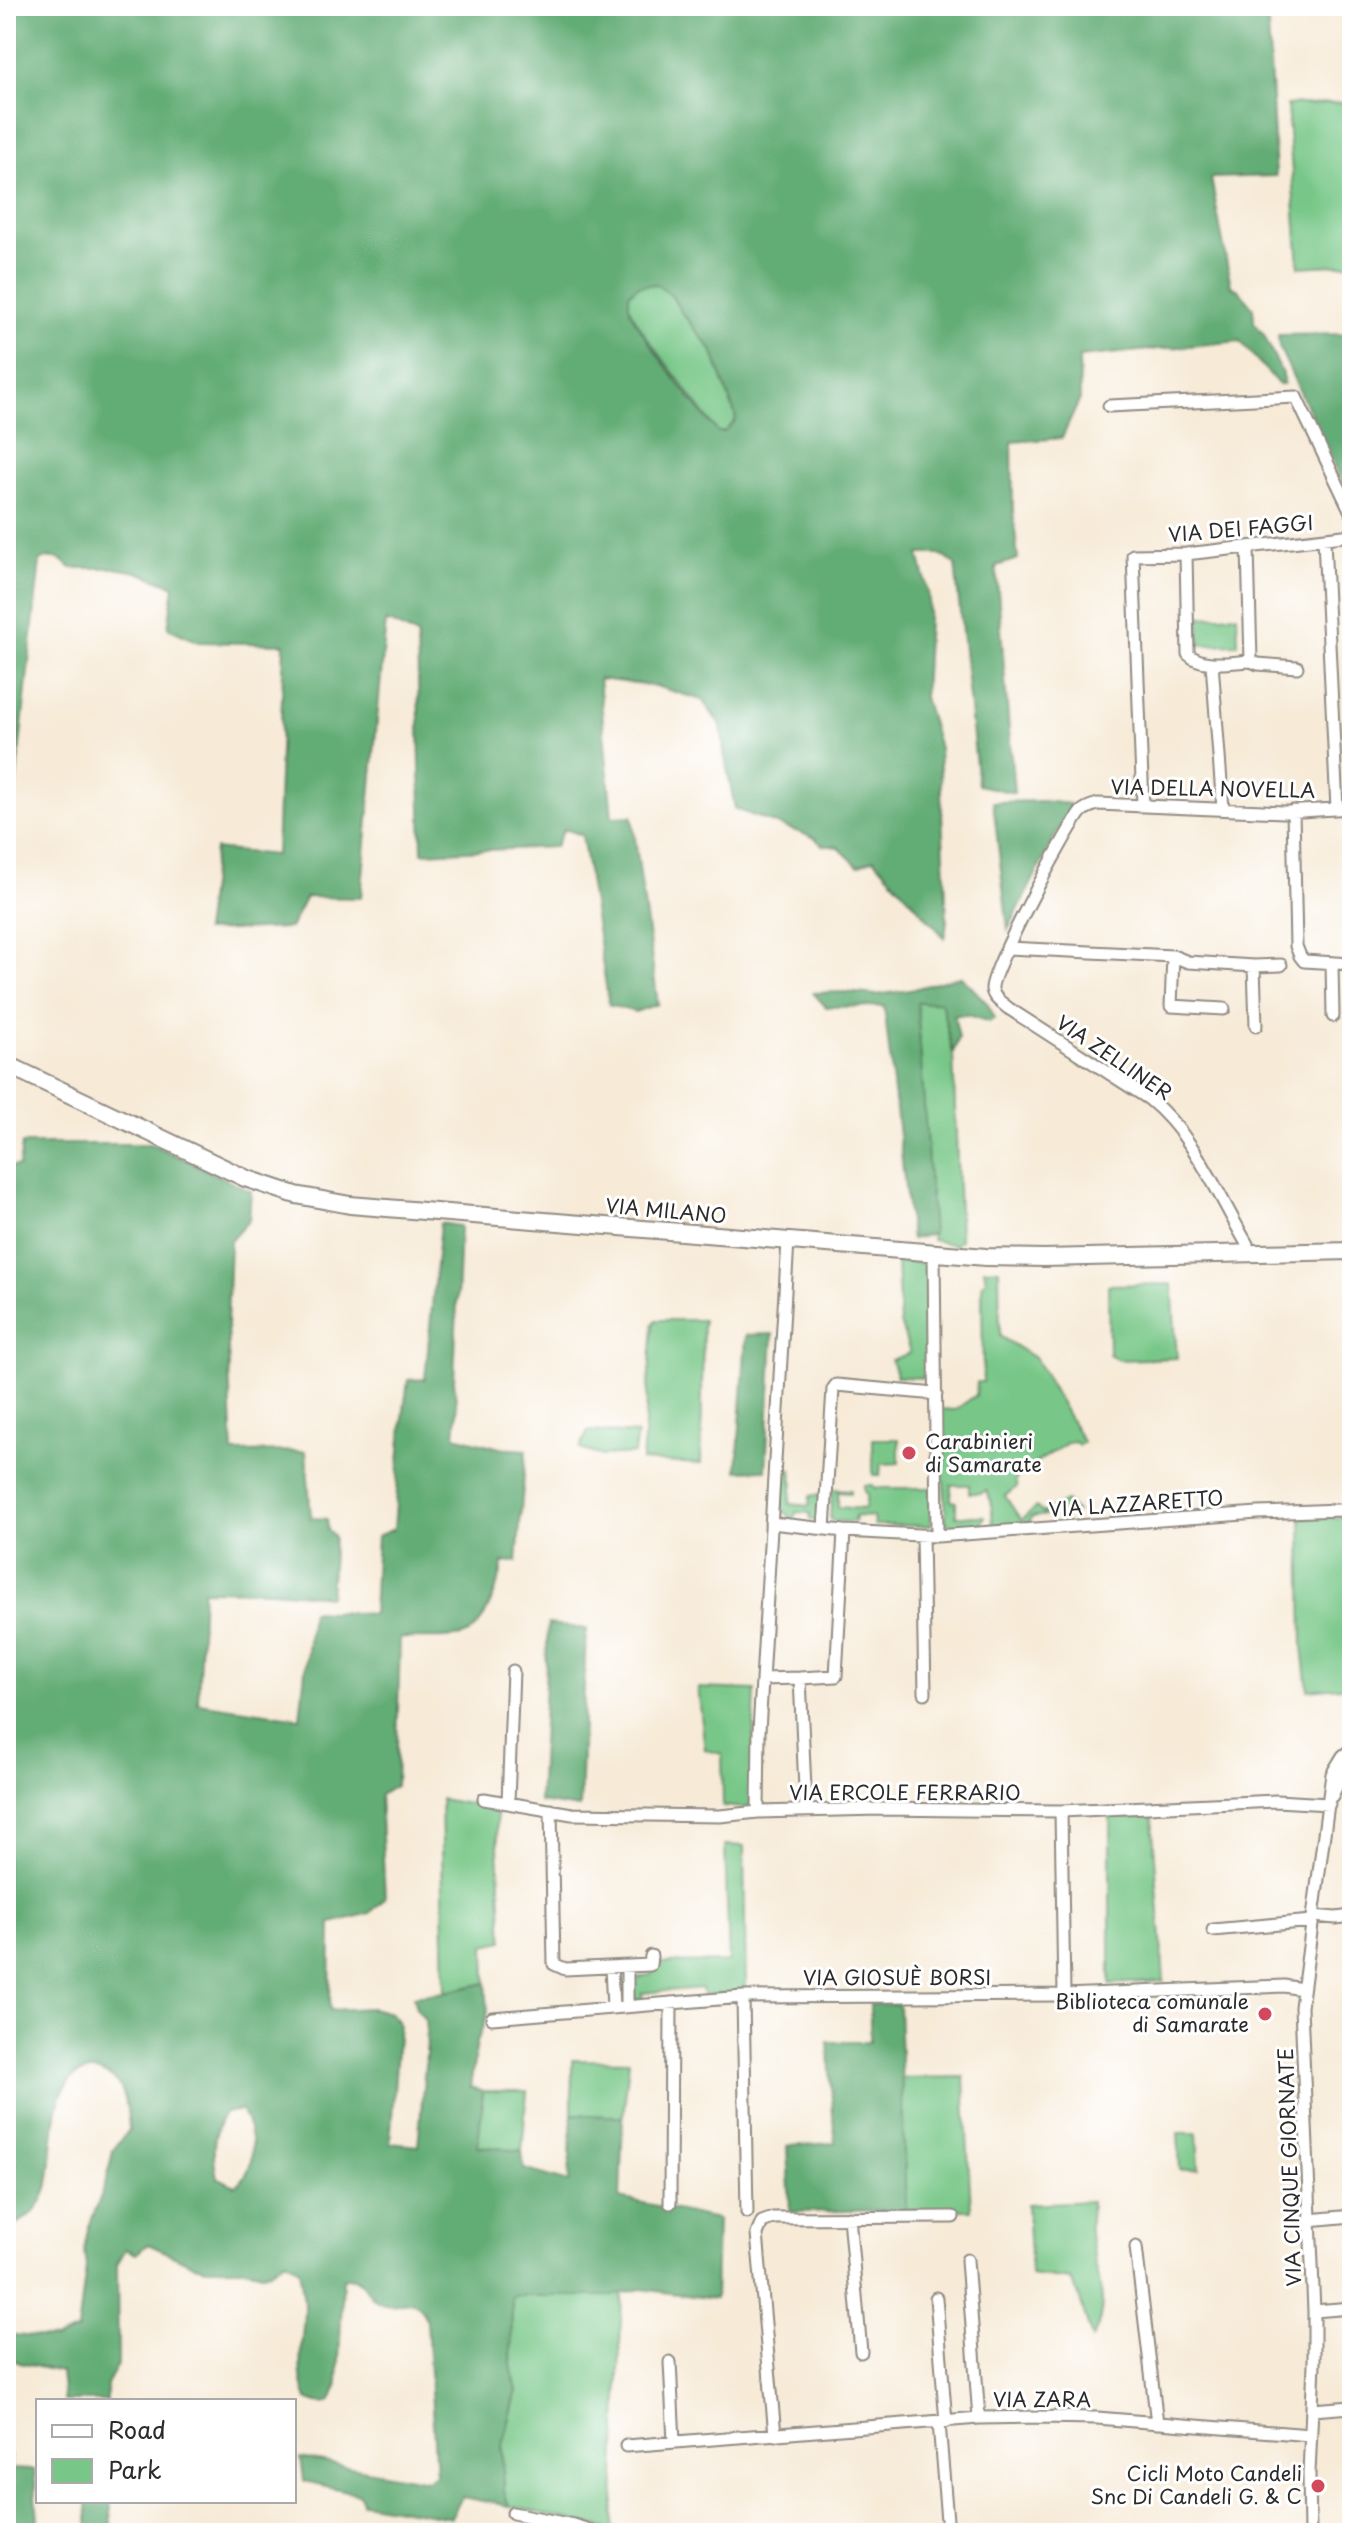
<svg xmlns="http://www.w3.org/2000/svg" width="1358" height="2539" viewBox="0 0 1358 2539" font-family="'Playpen Sans',sans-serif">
<rect width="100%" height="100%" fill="#fff"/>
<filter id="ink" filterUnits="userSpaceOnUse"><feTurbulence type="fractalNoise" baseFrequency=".0125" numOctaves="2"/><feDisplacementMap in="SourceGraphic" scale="16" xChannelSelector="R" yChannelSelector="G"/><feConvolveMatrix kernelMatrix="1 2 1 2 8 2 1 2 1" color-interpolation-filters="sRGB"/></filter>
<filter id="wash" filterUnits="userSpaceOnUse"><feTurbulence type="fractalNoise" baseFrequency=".006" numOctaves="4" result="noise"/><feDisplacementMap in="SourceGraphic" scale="32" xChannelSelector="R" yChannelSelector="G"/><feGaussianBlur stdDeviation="1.8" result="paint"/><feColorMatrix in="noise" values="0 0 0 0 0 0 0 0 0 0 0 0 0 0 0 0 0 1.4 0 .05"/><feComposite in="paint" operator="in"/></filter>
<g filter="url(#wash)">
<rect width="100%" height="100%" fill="#f7ebd8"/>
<path fill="#78c788" stroke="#52795a" stroke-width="2" d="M 1352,102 L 1352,264 L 1299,267 L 1287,105 Z
M 656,284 L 671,295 L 682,313 L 712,350 L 735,414 L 736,420 L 726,432 L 718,432 L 645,335 L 629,308 L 629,294 L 638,285 Z
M 1237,615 L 1238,644 L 1200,645 L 1199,617 Z
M 941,1001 L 953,1053 L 960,1240 L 955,1245 L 932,1240 L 917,1003 Z
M 897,1261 L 925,1263 L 929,1270 L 930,1378 L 897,1377 L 891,1360 L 910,1353 L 900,1323 Z
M 984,1269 L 999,1269 L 1000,1336 L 1036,1359 L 1083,1442 L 1079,1445 L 1075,1442 L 1067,1443 L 1019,1474 L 1015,1481 L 1017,1487 L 1005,1496 L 1021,1520 L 1036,1507 L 1043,1513 L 1066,1501 L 1076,1512 L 1031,1517 L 1030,1523 L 993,1525 L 991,1501 L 986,1490 L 982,1493 L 969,1493 L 969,1485 L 951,1485 L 951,1501 L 956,1502 L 956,1516 L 985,1516 L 980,1527 L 951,1528 L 946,1523 L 944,1481 L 940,1481 L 940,1409 L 955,1410 L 976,1395 L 977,1382 L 983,1382 L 982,1284 L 986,1280 Z
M 1172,1284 L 1177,1358 L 1118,1360 L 1109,1354 L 1108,1285 Z
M 656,1320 L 703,1320 L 701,1464 L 642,1461 L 653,1325 Z
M 588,1431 L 637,1434 L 634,1454 L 602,1456 L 580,1449 Z
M 873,1439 L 899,1439 L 899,1463 L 881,1464 L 880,1475 L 873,1475 Z
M 782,1469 L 792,1470 L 791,1481 L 793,1481 L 790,1504 L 809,1506 L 810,1496 L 821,1494 L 820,1517 L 817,1521 L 810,1520 L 810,1513 L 796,1512 L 795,1518 L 791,1518 L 782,1509 Z
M 864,1485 L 873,1485 L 874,1488 L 931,1488 L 931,1526 L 874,1525 L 873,1517 L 855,1516 L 854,1522 L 833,1521 L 830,1519 L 832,1489 L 851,1490 L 851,1493 L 838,1492 L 838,1507 L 865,1509 L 867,1493 L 864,1492 Z
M 1352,1517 L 1352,1686 L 1308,1690 L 1303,1646 L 1301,1518 Z
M 698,1688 L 755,1690 L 751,1805 L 744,1808 L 723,1806 L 722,1754 L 705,1750 Z
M 441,1799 L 496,1809 L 503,1941 L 485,1945 L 486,1983 L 445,1992 Z
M 1152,1816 L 1164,1981 L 1110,1984 L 1110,1817 Z
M 725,1845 L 744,1846 L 746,1991 L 703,1995 L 702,1988 L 642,1993 L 643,2000 L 635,2000 L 634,1979 L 652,1974 L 657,1963 L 729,1962 Z
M 572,2060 L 629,2061 L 623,2117 L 572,2114 Z
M 964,2077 L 971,2210 L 906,2210 L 901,2078 Z
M 483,2091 L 527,2091 L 522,2151 L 478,2146 Z
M 1178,2133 L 1197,2133 L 1199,2169 L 1180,2170 Z
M 1091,2201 C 1091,2212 1089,2223 1090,2234 C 1093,2276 1114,2297 1092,2339 L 1079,2296 L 1071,2280 L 1031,2275 L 1027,2204 Z
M 622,2293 L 613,2530 L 509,2506 L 504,2491 L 503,2446 L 517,2391 L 511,2366 L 512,2296 L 612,2296 Z"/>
<path fill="#62ac74" stroke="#466c50" stroke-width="2" fill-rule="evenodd" d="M 6,6 L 1267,6 L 1276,176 L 1211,178 L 1231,286 L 1239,290 L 1253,308 L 1254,322 L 1264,335 L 1284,378 L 1284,384 L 1279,385 L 1240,341 L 1079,357 L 1080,399 L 1062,438 L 1012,442 L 1013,510 L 1018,559 L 996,566 L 1014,793 L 978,785 L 955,564 L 938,554 L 919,554 L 929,597 L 924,697 L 939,748 L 947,920 L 945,938 L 874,859 L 858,866 L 838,847 L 822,845 L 815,838 L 735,809 L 724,752 L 721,726 L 702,700 L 655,686 L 599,679 L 612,817 L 632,816 L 658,1004 L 635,1012 L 609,1005 L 582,835 L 564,829 L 555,847 L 422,853 L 417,635 L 386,621 L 361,898 L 306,897 L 290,928 L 204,931 L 215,849 L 276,855 L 284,644 L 198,642 L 168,628 L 174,586 L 137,572 L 114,568 L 71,568 C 62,559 52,554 40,561 L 15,791 L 6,802 ZM 656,284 L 671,295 L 682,313 L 712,350 L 735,414 L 736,420 L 725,432 L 718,432 C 701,413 633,327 629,306 C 629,305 629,295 629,293 L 638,286 Z
M 1352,334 L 1352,503 L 1279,347 L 1278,335 Z
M 1042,801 L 1070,804 L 1072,811 L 1064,818 L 1008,930 L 993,802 Z
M 961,976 L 987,1003 L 995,1018 L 989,1022 L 969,1015 L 954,1015 L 959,1038 L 953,1053 L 941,1002 L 917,1003 L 933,1234 L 911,1239 L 884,1006 L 826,1007 L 813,993 L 844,992 L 876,995 L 910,990 Z
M 22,1144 L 152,1144 L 251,1191 L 249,1220 L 230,1241 L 227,1326 L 233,1452 L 306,1451 L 311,1518 L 327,1519 L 328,1530 L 334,1537 L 330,1596 L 271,1591 L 203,1590 L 198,1703 L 300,1718 L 311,1611 L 373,1614 L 377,1536 L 394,1529 L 402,1425 L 408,1380 L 425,1379 L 440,1223 L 460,1226 L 454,1381 L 457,1412 L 455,1436 L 500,1448 L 526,1450 L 517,1561 L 503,1563 C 500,1582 485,1628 465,1635 C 452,1640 416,1638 400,1638 L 396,1786 L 380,1795 L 385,1898 L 370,1913 L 331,1923 L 330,2010 L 372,2008 L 390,2013 L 399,2023 L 390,2143 L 418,2146 L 427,2042 L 425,2020 L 416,2008 L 413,1996 L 445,1992 L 486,1983 L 488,2012 L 477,2042 L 470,2087 L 483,2091 L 478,2146 L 522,2151 L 524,2169 L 569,2182 L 572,2114 L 623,2117 L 620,2198 L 717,2219 L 715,2299 L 641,2289 L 612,2296 L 512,2296 L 511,2366 L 517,2391 L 502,2446 L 504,2491 L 509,2506 L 462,2497 L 451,2518 L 362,2503 L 360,2494 L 304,2481 L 301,2458 L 427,2481 L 436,2475 L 427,2322 C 413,2285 402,2313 379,2302 C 365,2295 363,2273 343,2278 L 338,2382 C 334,2404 328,2409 307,2399 C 294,2368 304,2339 304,2308 C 304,2295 301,2282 299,2269 L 285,2260 L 270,2271 L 262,2273 L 242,2268 L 207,2268 L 194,2265 L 148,2244 L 136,2254 L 126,2249 L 117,2264 L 118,2364 L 107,2384 L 107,2401 L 64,2401 L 61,2372 L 20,2363 L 6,2357 L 6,2334 L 56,2339 L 78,2330 L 86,2267 L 84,2250 L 88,2229 L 107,2180 L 113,2150 L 129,2130 C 127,2109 128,2088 108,2075 C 99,2071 93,2070 84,2072 C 46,2081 56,2163 46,2192 C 40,2209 23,2223 6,2228 L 6,1425 L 9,1424 L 6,1411 L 6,1167 L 19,1166 ZM 241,2110 C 254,2133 259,2170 235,2186 L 217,2177 C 212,2154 212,2133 225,2113 Z
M 773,1334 L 766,1470 L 737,1471 L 746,1335 Z
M 548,1624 L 586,1629 L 580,1808 L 539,1802 Z
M 870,2004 L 899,2004 L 906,2210 L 790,2212 L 787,2146 L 835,2143 L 828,2042 L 870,2042 Z
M 9,2451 L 11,2469 L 34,2470 L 39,2533 L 6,2533 L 6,2452 Z
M 87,2501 L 110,2501 L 113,2533 L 89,2533 Z"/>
</g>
<g filter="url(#ink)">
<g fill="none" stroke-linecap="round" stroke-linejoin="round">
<g stroke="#918b82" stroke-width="15">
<path id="street" d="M 1109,406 L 1296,397 L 1352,514
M 1324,540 L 1337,809
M 1186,554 L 1188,654 C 1202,668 1232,662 1251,661 L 1248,548
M 1251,661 L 1258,664 L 1297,667
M 1212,663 L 1223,809
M 1143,805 L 1133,555 L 1186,554 L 1352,535
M 1293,811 L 1296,946 L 1300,956 L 1304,961 L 1352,964
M 1008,948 L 1173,956 L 1188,962 L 1254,966
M 1173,956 L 1171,1006 L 1224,1009
M 1332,963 L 1333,1016
M 1256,1026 L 1254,966 L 1281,965
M 934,1253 L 937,1536
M 1247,1255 L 1247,1244 C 1218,1195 1194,1135 1149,1099 L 1008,1008 C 1001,1002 993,998 992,989 C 990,972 1067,829 1081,812 C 1086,807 1092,806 1098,804 L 1284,812 L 1352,808
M 771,1523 L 844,1531 L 937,1536 L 1258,1513 L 1339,1510 L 1352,1512
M 824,1529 L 833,1389 L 836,1385 L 936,1394
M 922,1536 L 925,1693
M 762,1679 L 800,1678
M 1332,1796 L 1341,1777 L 1352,1763
M 484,1799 L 572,1814 L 720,1816 L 758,1812 L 879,1809 L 1061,1811 L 1276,1801 L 1329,1804
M 508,1802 L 513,1671
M 551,1810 L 554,1964 L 565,1969 L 650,1965 L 651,1956
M 806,1811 L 800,1678 L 836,1676 L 844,1531
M 1061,1811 L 1064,1995
M 758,1812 L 759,1731 L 788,1241
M 1313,1916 L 1336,1918 L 1352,1916
M 1213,1930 L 1312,1921
M 627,1967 L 627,2005
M 611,1968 L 613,2007
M 743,1997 L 747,2212
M 492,2018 L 743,1997 L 1064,1995 L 1284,1986 L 1302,1989
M 670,2203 L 671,2003
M 849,2217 L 861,2352
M 1309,2220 L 1352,2216
M 1136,2247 L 1157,2423
M 967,2260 L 979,2418
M 936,2298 L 946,2422
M 1314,2311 L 1352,2308
M 670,2362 L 674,2442
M 1312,2410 L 1352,2407
M 939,2423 L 948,2533
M 775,2435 L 757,2234 L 762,2222 L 773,2218 L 953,2217
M 626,2446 L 979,2418 L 1038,2417 L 1097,2418 L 1310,2435
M 513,2513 L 573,2525 L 599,2533
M 1310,2533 L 1309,2473 L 1314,2364 L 1314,2311 L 1301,2007 L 1332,1774 L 1343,1756 L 1352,1749"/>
</g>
<g stroke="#918b82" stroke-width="20">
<path id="secondary" d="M 6,1064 L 245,1178 L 296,1195 L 350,1205 L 986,1257 L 1044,1258 L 1352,1251"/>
</g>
<use href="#street" stroke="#fff" stroke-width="11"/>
<use href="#secondary" stroke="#fff" stroke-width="16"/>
</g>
</g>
<g fill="#d1495b" stroke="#fff" stroke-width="3">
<circle cx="909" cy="1453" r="8"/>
<circle cx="1265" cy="2014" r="8"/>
<circle cx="1318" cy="2486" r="8"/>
</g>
<g text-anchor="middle" stroke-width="6" stroke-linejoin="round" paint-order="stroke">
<g font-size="20" fill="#2b2b2b" stroke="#fff">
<text transform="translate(1241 529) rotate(-5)" y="7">VIA DEI FAGGI</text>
<text transform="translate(1213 789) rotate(1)" y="7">VIA DELLA NOVELLA</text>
<text transform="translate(1114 1058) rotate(34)" y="7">VIA ZELLINER</text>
<text transform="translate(666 1211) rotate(5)" y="7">VIA MILANO</text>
<text transform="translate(1136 1504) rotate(-4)" y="7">VIA LAZZARETTO</text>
<text x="905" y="1800">VIA ERCOLE FERRARIO</text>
<text x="897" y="1985">VIA GIOSUÈ BORSI</text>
<text transform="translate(1290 2167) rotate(-92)" y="7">VIA CINQUE GIORNATE</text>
<text x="1042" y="2407">VIA ZARA</text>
</g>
<g font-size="20" fill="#2b2b2b" stroke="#fff" text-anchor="end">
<text x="925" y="1449" text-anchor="start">Carabinieri<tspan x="925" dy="23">di Samarate</tspan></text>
<text x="1249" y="2009">Biblioteca comunale<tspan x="1249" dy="23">di Samarate</tspan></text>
<text x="1302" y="2481">Cicli Moto Candeli<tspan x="1302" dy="23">Snc Di Candeli G. &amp; C</tspan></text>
</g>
</g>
<rect width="1358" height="2539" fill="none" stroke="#fff" stroke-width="32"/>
<rect x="36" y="2399" width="260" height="104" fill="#ffffff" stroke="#aaaaaa" stroke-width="2"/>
<rect x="52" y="2425" width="40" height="12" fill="#ffffff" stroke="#aaaaaa" stroke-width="2"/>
<text x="108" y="2439" font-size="24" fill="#2b2b2b">Road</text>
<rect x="52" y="2459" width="40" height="24" fill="#78c788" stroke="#aaaaaa" stroke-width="2"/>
<text x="108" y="2479" font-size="24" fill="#2b2b2b">Park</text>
</svg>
